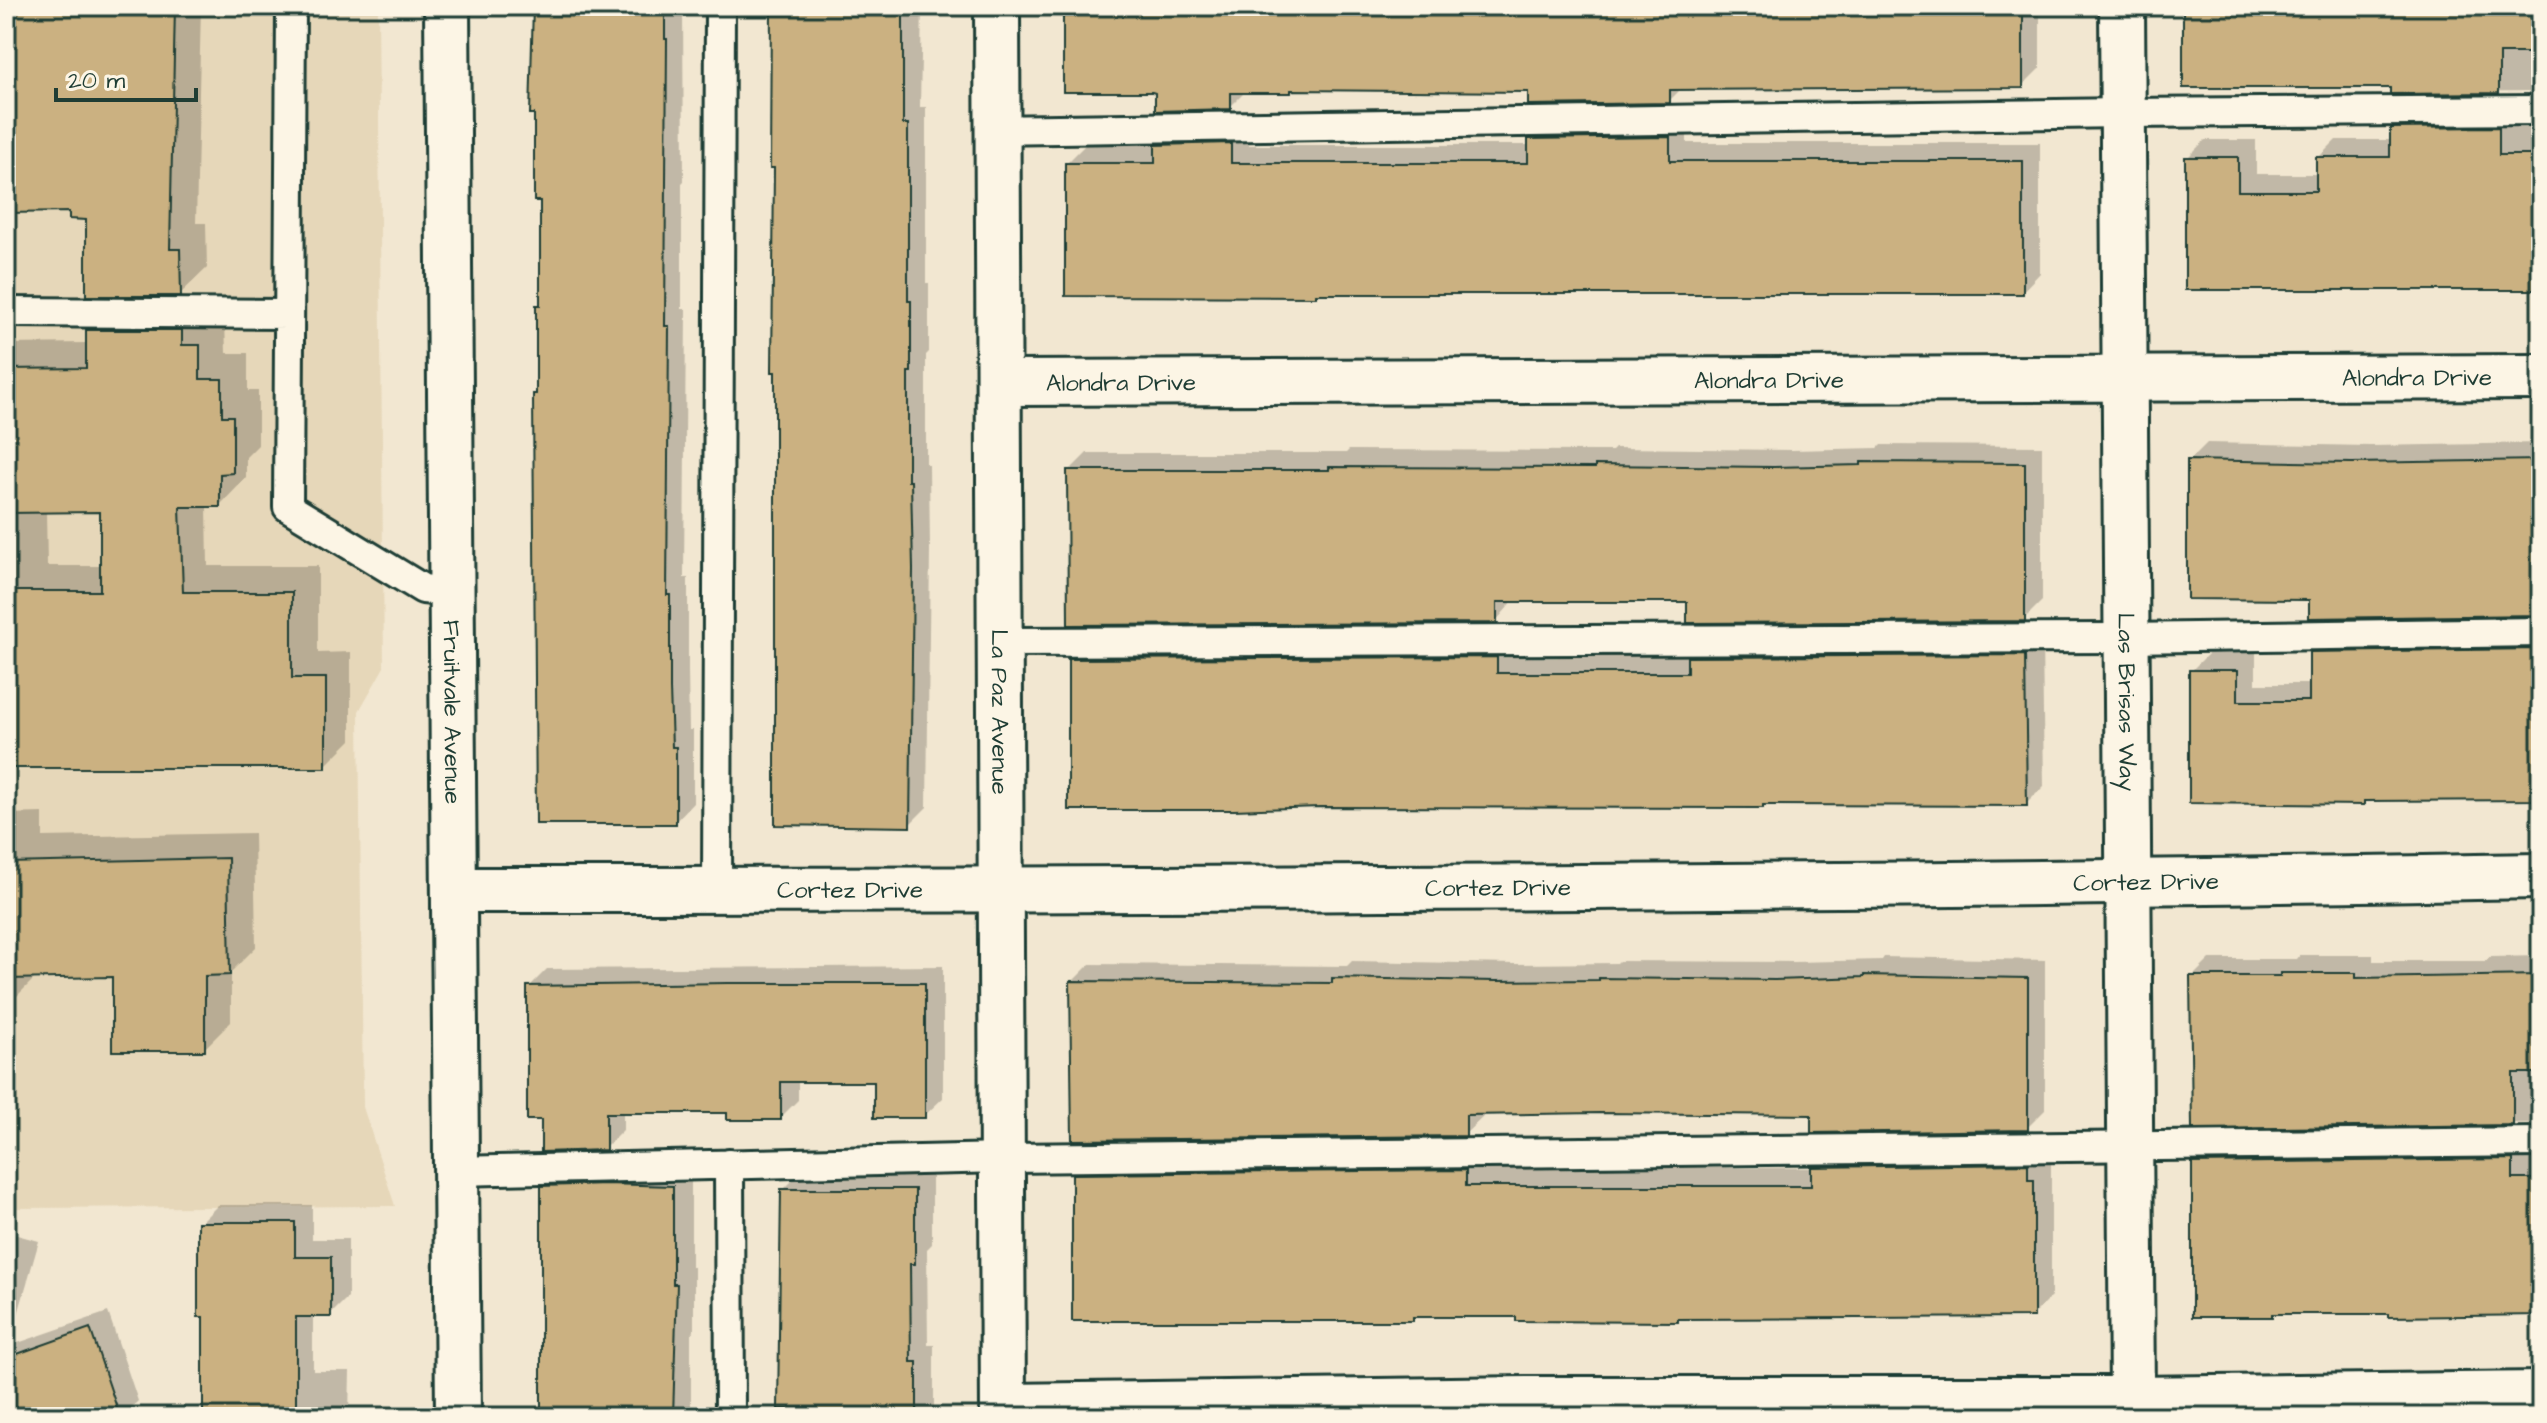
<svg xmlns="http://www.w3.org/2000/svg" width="2547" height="1423" viewBox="0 0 2547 1423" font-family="'Architects Daughter',sans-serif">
<rect width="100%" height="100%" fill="#f2e7d1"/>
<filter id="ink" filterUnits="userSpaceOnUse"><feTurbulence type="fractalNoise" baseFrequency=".0125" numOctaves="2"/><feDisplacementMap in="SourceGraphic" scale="16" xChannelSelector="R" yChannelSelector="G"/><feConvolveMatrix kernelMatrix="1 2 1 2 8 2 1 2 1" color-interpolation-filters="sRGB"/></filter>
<g filter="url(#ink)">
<path fill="#e6d7b9" d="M 6,6 L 378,6 L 384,667 L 359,711 L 363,1107 L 395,1206 L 6,1208 Z"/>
<path fill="#0003" fill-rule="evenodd" d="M 6,6 L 201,6 L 196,223 L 206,223 L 207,268 L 180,294 L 88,218 L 71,210 L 6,211 Z
M 534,6 L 683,6 L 684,181 L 682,183 L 682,309 L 686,309 L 684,578 L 688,578 L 688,669 L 689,730 L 693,730 L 693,803 L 675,822 L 535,395 L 538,392 L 538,305 L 542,302 L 542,199 Z
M 773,6 L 922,6 L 920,107 L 926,107 L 926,283 L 929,283 L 929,352 L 926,355 L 926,464 L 929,464 L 930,550 L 927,807 L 909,825 L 776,166 Z
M 1065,6 L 2040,6 L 2040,68 L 2022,86 L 1682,88 L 1669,101 L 1530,90 L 1293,88 L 1246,91 L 1230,107 L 1157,92 Z
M 2185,6 L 2541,6 L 2541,91 L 2392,92 L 2392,86 Z
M 2541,110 L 2541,288 L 2187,288 L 2187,158 L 2205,140 L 2256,140 L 2256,174 L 2318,174 L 2318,158 L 2336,140 L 2392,140 L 2392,129 L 2410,111 Z
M 1687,120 L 1687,143 L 2040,143 L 2040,273 L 2022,292 L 1319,292 L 1316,295 L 1067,163 L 1085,145 L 1157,145 L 1175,127 L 1248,126 L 1248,145 L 1530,145 L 1530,140 L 1548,122 Z
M 114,304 L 225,320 L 226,353 L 248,353 L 248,391 L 258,391 L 258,445 L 246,457 L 246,478 L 220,505 L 207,505 L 208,566 L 318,566 L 318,653 L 351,652 L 351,740 L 325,766 L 6,766 L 6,344 L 88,343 L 88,330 ZM 102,510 L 102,566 L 47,566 L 46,511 Z
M 2207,443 L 2371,446 L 2541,443 L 2541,613 L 2311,598 L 2189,461 Z
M 1881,445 L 2042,446 L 2042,601 L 2024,619 L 1689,600 L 1514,600 L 1496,621 L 1069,471 L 1087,453 L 1346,453 L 1349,450 L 1612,451 L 1615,448 L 1792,450 L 1878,448 Z
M 2541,632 L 2541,798 L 2367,799 L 2364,803 L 2191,671 L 2209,653 L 2256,653 L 2256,684 L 2311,684 L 2311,653 L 2330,635 Z
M 2042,638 L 2044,786 L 2026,804 L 1765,803 L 1762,806 L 1070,808 L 1070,660 L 1088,642 L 1514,640 L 1514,656 L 1691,656 L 1707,639 Z
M 43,813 L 43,837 L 254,833 L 256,947 L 231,972 L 231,1022 L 204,1049 L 114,975 L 36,977 L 16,997 L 6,997 L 6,814 Z
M 2300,955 L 2373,955 L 2373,961 L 2486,961 L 2490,957 L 2541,956 L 2541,1123 L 2194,1127 L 2192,977 L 2210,959 L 2297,959 Z
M 1884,957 L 2045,960 L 2045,1110 L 2027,1128 L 1813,1113 L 1484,1113 L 1484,1116 L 1465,1134 L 1072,982 L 1090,964 L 1347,966 L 1352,961 L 1515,964 L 1617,963 L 1619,961 L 1794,962 L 1882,960 Z
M 943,966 L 943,1098 L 924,1116 L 876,1080 L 798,1080 L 798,1100 L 780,1118 L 729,1111 L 623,1111 L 623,1130 L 605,1148 L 543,1118 L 529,987 L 547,969 Z
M 2541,1142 L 2541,1312 L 2194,1315 L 2194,1163 L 2212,1145 Z
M 2045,1147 L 2045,1163 L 2051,1163 L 2051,1297 L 2033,1315 L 1681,1317 L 1677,1320 L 1518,1315 L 1415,1315 L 1412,1319 L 1074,1175 L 1092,1157 L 1484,1153 L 1484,1168 L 1812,1168 L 1831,1149 Z
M 691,1168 L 691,1267 L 694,1267 L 694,1331 L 691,1335 L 691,1417 L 543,1417 L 543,1187 L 561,1169 Z
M 801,1172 L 932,1172 L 932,1244 L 927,1249 L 928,1345 L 934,1345 L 934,1417 L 784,1417 L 783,1190 Z
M 218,1205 L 312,1205 L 312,1239 L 348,1239 L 348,1297 L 330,1315 L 313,1315 L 313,1371 L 350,1371 L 349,1417 L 205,1417 L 205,1315 L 200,1223 Z
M 6,1232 L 39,1241 L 9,1346 L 108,1312 L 138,1401 L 122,1417 L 6,1417 Z"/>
<path fill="#cbb181" stroke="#1f3d34" stroke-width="2" d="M 6,6 L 175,6 L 170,249 L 180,249 L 181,296 L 86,296 L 86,220 L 69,219 L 69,212 L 6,213 Z
M 533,6 L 665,6 L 665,39 L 667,39 L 665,326 L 669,326 L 667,595 L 670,595 L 670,689 L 672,747 L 676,747 L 676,824 L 536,824 L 533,394 L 536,394 L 536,305 L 540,305 L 540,201 L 534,201 L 534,114 L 530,114 Z
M 771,6 L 903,6 L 903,124 L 908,124 L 908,301 L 911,301 L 911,372 L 908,372 L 908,481 L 911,481 L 913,569 L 910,827 L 775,825 L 775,372 L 772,372 L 774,168 L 770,168 Z
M 1063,6 L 2023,6 L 2023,88 L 1670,90 L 1670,103 L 1528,105 L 1528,92 L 1291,90 L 1291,93 L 1231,93 L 1231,109 L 1155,111 L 1155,93 L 1152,92 L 1063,92 Z
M 2183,6 L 2531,6 L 2531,53 L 2499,53 L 2499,93 L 2390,94 L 2390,88 L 2183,88 Z
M 2499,127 L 2499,155 L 2541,155 L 2541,290 L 2185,290 L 2185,157 L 2238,157 L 2238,191 L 2316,191 L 2316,157 L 2390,157 L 2390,128 Z
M 1670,137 L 1670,161 L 2023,161 L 2023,294 L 1316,294 L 1316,297 L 1065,296 L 1065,163 L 1155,163 L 1155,145 L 1231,143 L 1231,163 L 1528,163 L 1528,139 Z
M 86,330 L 182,330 L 182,345 L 200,345 L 200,379 L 222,379 L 222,416 L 233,416 L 233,473 L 220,474 L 220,507 L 180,507 L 183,592 L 292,592 L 292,678 L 326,678 L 326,768 L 6,768 L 6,591 L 100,591 L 100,512 L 6,513 L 6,369 L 86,368 Z
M 2187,460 L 2352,463 L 2541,460 L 2541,615 L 2309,618 L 2309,600 L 2187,599 Z
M 1861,462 L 2025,463 L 2025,621 L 1687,623 L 1687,602 L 1497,602 L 1497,623 L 1068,625 L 1067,470 L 1329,470 L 1329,467 L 1595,468 L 1595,465 L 1773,467 L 1861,465 Z
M 2541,649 L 2541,800 L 2364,801 L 2364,805 L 2189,803 L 2189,670 L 2238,670 L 2238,701 L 2309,701 L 2309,652 Z
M 2025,655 L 2027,806 L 1763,805 L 1763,808 L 1320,807 L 1234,810 L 1068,810 L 1068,659 L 1497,657 L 1497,673 L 1687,673 L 1687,657 Z
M 228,858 L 230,975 L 205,976 L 205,1051 L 112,1051 L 112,977 L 6,979 L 6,863 Z
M 2280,973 L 2356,973 L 2356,978 L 2541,975 L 2541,1073 L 2513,1073 L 2513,1125 L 2192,1129 L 2190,976 L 2280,976 Z
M 1864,975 L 2028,978 L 2028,1130 L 1811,1133 L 1811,1115 L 1599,1113 L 1466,1115 L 1466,1136 L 1072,1140 L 1070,981 L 1332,983 L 1332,978 L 1496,981 L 1599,980 L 1599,978 L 1775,980 L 1864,977 Z
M 727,983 L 925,983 L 925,1118 L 874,1118 L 874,1082 L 781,1082 L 781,1120 L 727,1120 L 727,1113 L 606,1113 L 606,1150 L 541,1152 L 541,1120 L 527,1120 L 527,986 Z
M 2513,1159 L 2513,1179 L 2541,1179 L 2541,1315 L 2388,1317 L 2388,1314 L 2272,1314 L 2272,1317 L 2192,1317 L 2192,1163 Z
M 2028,1164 L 2028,1180 L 2034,1180 L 2034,1317 L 1678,1319 L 1678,1322 L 1516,1321 L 1516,1317 L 1413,1317 L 1413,1321 L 1072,1321 L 1072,1174 L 1466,1170 L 1466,1186 L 1811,1186 L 1811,1167 Z
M 606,1184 L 673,1186 L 673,1284 L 677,1284 L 673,1417 L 541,1417 L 541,1186 Z
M 781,1189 L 915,1189 L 915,1264 L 910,1264 L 911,1362 L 917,1362 L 917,1417 L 815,1417 L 815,1409 L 778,1409 Z
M 198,1222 L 295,1222 L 295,1257 L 331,1257 L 331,1317 L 296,1317 L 296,1417 L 203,1417 L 203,1317 L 198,1317 Z
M 90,1328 L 120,1417 L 6,1417 L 6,1358 Z"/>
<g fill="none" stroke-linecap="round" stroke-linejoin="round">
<g stroke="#1f3d34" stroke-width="34">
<path id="lane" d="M 291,6 L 288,507 L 423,589 L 452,592
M 997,130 L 2122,113 L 2541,110
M 6,312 L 289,314
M 999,642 L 2126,638 L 2541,632
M 717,890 L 720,6
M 729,1164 L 730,1417
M 456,1171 L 1003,1158 L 2541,1142"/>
</g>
<g stroke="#1f3d34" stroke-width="50">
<g id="street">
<path id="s1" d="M 447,6 L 458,1417"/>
<path id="s2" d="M 997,6 L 1003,1417"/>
<path id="s3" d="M 2122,6 L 2132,1399"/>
<path id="s4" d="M 999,383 L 2541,377"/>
<path id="s5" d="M 454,890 C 1150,890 1845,888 2541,876"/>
<path d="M 1003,1406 L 1526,1399 L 2132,1399 L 2541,1394"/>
</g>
</g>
<use href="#lane" stroke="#fcf5e5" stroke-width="28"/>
<use href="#street" stroke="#fcf5e5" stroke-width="44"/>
</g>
</g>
<g text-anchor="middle" stroke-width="8" stroke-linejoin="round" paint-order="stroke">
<g font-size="24" fill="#1f3d34" stroke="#fcf5e5">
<text dy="8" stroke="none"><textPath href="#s4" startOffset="1418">Alondra Drive</textPath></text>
<text dy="8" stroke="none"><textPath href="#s4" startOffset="770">Alondra Drive</textPath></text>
<text dy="8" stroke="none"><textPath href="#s4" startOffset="122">Alondra Drive</textPath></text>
<text dy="8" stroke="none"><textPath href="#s3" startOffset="696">Las Brisas Way</textPath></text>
<text dy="8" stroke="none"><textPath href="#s1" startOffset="706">Fruitvale Avenue</textPath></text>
<text dy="8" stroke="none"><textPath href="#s2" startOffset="706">La Paz Avenue</textPath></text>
<text dy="8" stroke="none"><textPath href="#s5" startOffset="1692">Cortez Drive</textPath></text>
<text dy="8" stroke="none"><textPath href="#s5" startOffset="1044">Cortez Drive</textPath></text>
<text dy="8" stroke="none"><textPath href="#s5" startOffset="396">Cortez Drive</textPath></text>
</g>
</g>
<rect width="2547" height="1423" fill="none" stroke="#fcf5e5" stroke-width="32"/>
<rect x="16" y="16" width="2515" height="1391" fill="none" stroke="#1f3d34" stroke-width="3" filter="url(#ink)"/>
<path d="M56 88v12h140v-12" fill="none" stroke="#1f3d34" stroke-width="4"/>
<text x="68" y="88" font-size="24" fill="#1f3d34" stroke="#fcf5e5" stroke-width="6" paint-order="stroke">20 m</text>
</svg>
